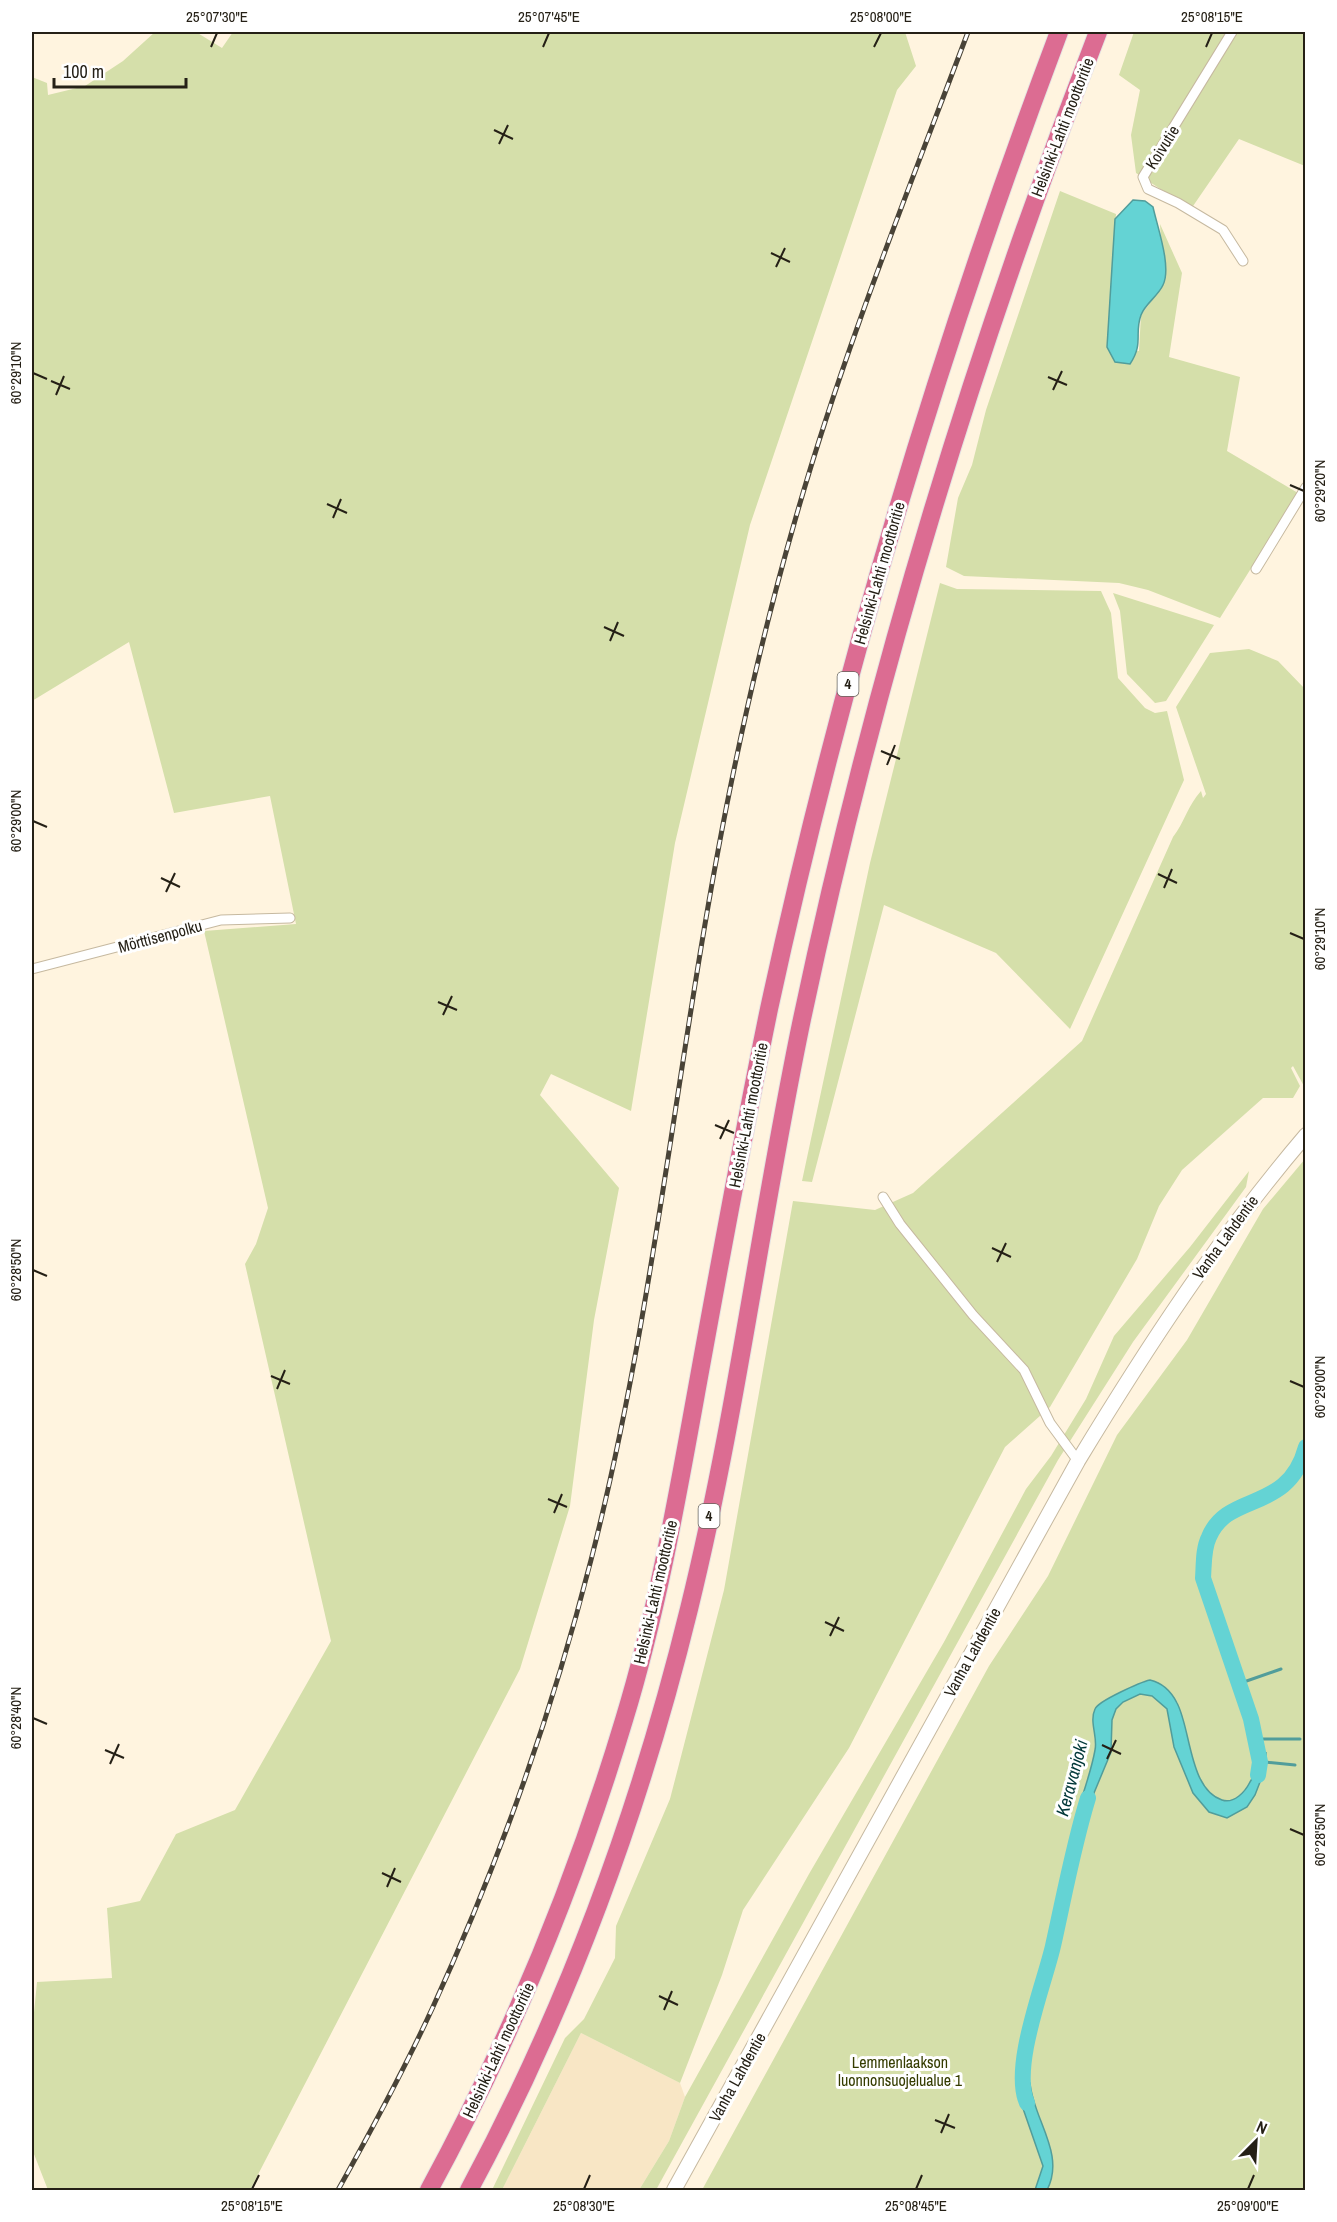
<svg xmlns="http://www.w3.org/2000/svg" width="1337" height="2222" viewBox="0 0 1337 2222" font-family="'Archivo Narrow',sans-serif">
<rect width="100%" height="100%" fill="#fff4df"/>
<path fill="#f8e6c5" d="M 581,2033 L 680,2083 L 685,2097 L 669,2141 L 639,2190 L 502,2190 Z"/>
<path fill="#d5dfaa" d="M 155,32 L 196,32 L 222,48 L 233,32 L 905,32 L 916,66 L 897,90 L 750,525 L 675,843 L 631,1111 L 551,1074 L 540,1095 L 619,1188 L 594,1320 L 570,1506 L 520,1669 L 250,2190 L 48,2190 L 32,2149 L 32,2033 L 37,1982 L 112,1978 L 107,1908 L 140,1901 L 176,1834 L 235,1810 L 331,1641 L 245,1264 L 256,1244 L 268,1208 L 204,931 L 296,924 L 270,796 L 174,813 L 129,642 L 32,701 L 32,77 L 47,83 L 48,95 L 85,86 L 123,61 Z
M 1134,32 L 1305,32 L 1305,166 L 1239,139 L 1191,209 L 1136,173 L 1131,135 L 1140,90 L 1119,75 Z
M 1060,191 L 1116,214 L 1107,347 L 1139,351 L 1141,315 L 1164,284 L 1160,224 L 1182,273 L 1169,357 L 1240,377 L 1227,451 L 1298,493 L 1220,618 L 1148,590 L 1119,583 L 964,576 L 946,567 L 958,498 L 972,465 L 986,410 Z
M 940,583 L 957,589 L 1101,591 L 1111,613 L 1118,678 L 1145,708 L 1155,713 L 1167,711 L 1184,780 L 1070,1029 L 996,953 L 884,905 L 812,1182 L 802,1181 L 870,863 Z
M 1113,593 L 1214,625 L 1166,701 L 1155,703 L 1127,674 L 1120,611 Z
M 1249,649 L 1278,661 L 1305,689 L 1305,1088 L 1293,1066 L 1291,1068 L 1300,1086 L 1293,1098 L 1263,1098 L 1182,1170 L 1159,1206 L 1137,1259 L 1050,1407 L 1005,1447 L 849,1748 L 743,1910 L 722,1975 L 680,2083 L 581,2033 L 502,2190 L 492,2190 L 565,2038 L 584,2019 L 615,1958 L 616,1926 L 670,1799 L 724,1590 L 793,1201 L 875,1210 L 913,1193 L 1082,1041 L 1173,837 C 1184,823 1188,805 1201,791 L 1203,798 L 1206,794 L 1176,707 L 1210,653 Z
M 1305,1159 L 1305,2190 L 702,2190 L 989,1666 L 1048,1576 L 1117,1435 L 1187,1340 L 1263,1209 Z
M 1249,1171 L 1246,1187 L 1133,1342 L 1058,1460 L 656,2190 L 639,2190 L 669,2141 L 685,2097 L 809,1874 L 944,1642 L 1026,1489 L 1051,1456 L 1086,1399 L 1114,1336 L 1190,1247 Z"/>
<path fill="#64d3d4" stroke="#519d9b" stroke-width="1.5" d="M 1133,200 L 1145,201 L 1153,207 C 1157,226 1172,267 1163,285 C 1158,296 1145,304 1141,315 C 1134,334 1144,343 1130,364 L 1115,362 L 1107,347 L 1115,219 Z
M 1150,1680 C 1163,1683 1171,1691 1177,1703 C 1191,1729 1189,1789 1222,1800 C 1234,1804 1245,1792 1250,1782 C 1256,1773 1255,1765 1254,1755 L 1266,1753 L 1265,1769 L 1255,1795 L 1247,1807 L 1227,1818 L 1209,1812 L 1193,1793 L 1174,1747 L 1167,1709 L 1152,1696 L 1140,1694 L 1123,1702 L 1116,1709 L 1112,1720 L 1111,1752 L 1094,1793 L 1088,1820 L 1076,1817 C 1082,1795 1091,1773 1095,1750 C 1098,1737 1089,1722 1095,1709 C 1098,1701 1141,1682 1150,1680 Z
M 1030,2083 C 1033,2119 1066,2154 1047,2190 L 1035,2190 L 1043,2166 L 1018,2094 L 1018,2084 Z"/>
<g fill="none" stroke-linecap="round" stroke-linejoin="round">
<path stroke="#519d9b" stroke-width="3" d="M 1238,1684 L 1281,1669
M 1256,1739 L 1300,1739
M 1265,1762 L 1295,1765"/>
<path stroke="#64d3d4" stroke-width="16" d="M 1258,1775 L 1260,1762 L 1251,1719 L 1203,1578 C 1204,1565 1203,1549 1209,1537 C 1228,1491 1288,1514 1306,1447
M 1027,2103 C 1011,2067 1044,1985 1053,1946 C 1064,1897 1073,1847 1088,1798"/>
<g stroke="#c6b9a0" stroke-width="11">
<path id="minor" d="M 1232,32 L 1143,177 L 1148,189 L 1178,203 L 1223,230 L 1243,261
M 1256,569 L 1306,487
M 32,969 L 221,920 L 290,918
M 883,1197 L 900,1224 L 973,1315 L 1024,1370 L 1050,1423 L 1078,1461"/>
</g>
<g stroke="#c6b9a0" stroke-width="16">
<path id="secondary" d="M 674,2190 L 1078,1461 C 1147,1347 1219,1237 1306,1135"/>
</g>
<g stroke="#e5e4e3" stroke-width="20">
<path id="motorway" d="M 429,2190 C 510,2041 575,1883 624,1720 C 657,1612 677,1499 697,1388 C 720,1261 743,1135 769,1009 C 841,676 939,350 1059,32
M 469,2190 C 567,2008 640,1809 689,1609 C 737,1414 761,1215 802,1019 C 873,683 974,351 1098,32"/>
</g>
<use href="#minor" stroke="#fff" stroke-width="9"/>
<use href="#secondary" stroke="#fff" stroke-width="14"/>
<use href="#motorway" stroke="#dc6c92" stroke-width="18"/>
<g stroke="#494337" stroke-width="5">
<path id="rail" d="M 338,2190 C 371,2131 404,2070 432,2009 C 498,1865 552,1713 591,1560 C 656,1306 678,1045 730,789 C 748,700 769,611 794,524 C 841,357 907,194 968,32"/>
</g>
<use href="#rail" stroke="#fff" stroke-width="3" stroke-dasharray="9" stroke-linecap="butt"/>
</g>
<path fill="none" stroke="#252016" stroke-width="2" d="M 211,47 L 217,33M 543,47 L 549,33M 874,47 L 881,33M 1206,47 L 1212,33M 494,130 L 513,139M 499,144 L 508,125M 771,253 L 790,262M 776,267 L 785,248M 33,373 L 47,379M 1048,377 L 1067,385M 51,381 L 70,389M 1053,390 L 1062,371M 56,395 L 64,376M 1290,485 L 1304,491M 327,504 L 347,513M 333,518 L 341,499M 604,627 L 624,636M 610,641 L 618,622M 881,751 L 900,759M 887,765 L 895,745M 33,821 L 47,827M 1158,874 L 1177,883M 161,878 L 180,887M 1164,888 L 1172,869M 166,892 L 175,873M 1290,933 L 1304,939M 438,1002 L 457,1010M 443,1015 L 452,996M 715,1125 L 734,1133M 720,1139 L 729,1120M 992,1248 L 1011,1257M 997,1262 L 1006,1243M 33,1270 L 47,1276M 271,1376 L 290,1384M 1290,1381 L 1304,1387M 277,1389 L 285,1370M 548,1499 L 567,1507M 554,1513 L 562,1494M 825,1622 L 844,1631M 830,1636 L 839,1617M 33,1718 L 47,1724M 1102,1745 L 1121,1754M 105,1750 L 124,1758M 1107,1759 L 1116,1740M 110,1764 L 119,1744M 1290,1829 L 1304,1835M 382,1873 L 401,1882M 387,1887 L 395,1868M 659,1996 L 678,2005M 664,2010 L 672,1991M 935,2120 L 955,2128M 941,2133 L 949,2114M 252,2189 L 259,2175M 584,2189 L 590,2175M 916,2189 L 922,2175M 1248,2189 L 1254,2175"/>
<g text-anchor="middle" stroke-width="6" stroke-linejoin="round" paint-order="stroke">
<g fill="#fff" stroke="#66635c" stroke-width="1.5">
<rect x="837.5" y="672" width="21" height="24" rx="4.5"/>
<rect x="698.5" y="1504" width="21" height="24" rx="4.5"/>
</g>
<g font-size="15" font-weight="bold" fill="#252016">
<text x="848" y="689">4</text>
<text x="709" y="1521">4</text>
</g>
<g font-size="16" fill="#252016" stroke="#fff">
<text transform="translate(1062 127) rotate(-69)" y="6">Helsinki-Lahti moottoritie</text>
<text transform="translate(1162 147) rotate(-58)" y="6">Koivutie</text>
<text transform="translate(879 573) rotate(-74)" y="6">Helsinki-Lahti moottoritie</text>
<text transform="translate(160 936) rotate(-15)" y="6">Mörttisenpolku</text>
<text transform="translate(748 1115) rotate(-79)" y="6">Helsinki-Lahti moottoritie</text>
<text transform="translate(1225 1237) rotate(-54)" y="6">Vanha Lahdentie</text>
<text transform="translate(655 1592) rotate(-77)" y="6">Helsinki-Lahti moottoritie</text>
<text transform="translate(972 1652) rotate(-61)" y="6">Vanha Lahdentie</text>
<text transform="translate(498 2050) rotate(-65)" y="6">Helsinki-Lahti moottoritie</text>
<text transform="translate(737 2077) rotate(-61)" y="6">Vanha Lahdentie</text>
</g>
<g font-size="16" fill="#353c00" stroke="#fff">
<text x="900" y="2068">Lemmenlaakson<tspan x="900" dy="18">luonnonsuojelualue 1</tspan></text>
</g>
<g font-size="18" font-style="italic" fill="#003738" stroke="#fff">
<text transform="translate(1072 1778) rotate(-75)" y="6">Keravanjoki</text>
</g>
</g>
<rect width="1337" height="2222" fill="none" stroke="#ffffff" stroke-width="66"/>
<g transform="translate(1256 2141) rotate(24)" stroke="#ffffff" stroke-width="4.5" paint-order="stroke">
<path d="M0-4.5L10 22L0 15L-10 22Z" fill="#252016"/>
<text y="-9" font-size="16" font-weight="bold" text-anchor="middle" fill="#252016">N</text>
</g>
<path d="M54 78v9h132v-9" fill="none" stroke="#252016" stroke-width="3"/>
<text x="63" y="78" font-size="18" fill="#252016" stroke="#ffffff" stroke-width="4.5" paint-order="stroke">100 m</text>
<rect x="33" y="33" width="1271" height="2156" fill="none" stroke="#252016" stroke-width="2"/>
<g font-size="15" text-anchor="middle" fill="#252016">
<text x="217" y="22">25°07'30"E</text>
<text x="549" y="22">25°07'45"E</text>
<text x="881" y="22">25°08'00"E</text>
<text x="1212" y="22">25°08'15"E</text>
<text transform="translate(16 373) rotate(-90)" y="5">60°29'10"N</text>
<text transform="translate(1320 491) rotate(-90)" y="5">60°29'20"N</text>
<text transform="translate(16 821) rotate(-90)" y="5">60°29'00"N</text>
<text transform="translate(1320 939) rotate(-90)" y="5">60°29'10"N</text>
<text transform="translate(16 1270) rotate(-90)" y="5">60°28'50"N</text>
<text transform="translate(1320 1387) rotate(-90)" y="5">60°29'00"N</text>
<text transform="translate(16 1718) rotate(-90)" y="5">60°28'40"N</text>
<text transform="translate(1320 1835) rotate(-90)" y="5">60°28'50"N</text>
<text x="252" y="2211">25°08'15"E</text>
<text x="584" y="2211">25°08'30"E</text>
<text x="916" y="2211">25°08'45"E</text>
<text x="1248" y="2211">25°09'00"E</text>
</g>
</svg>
